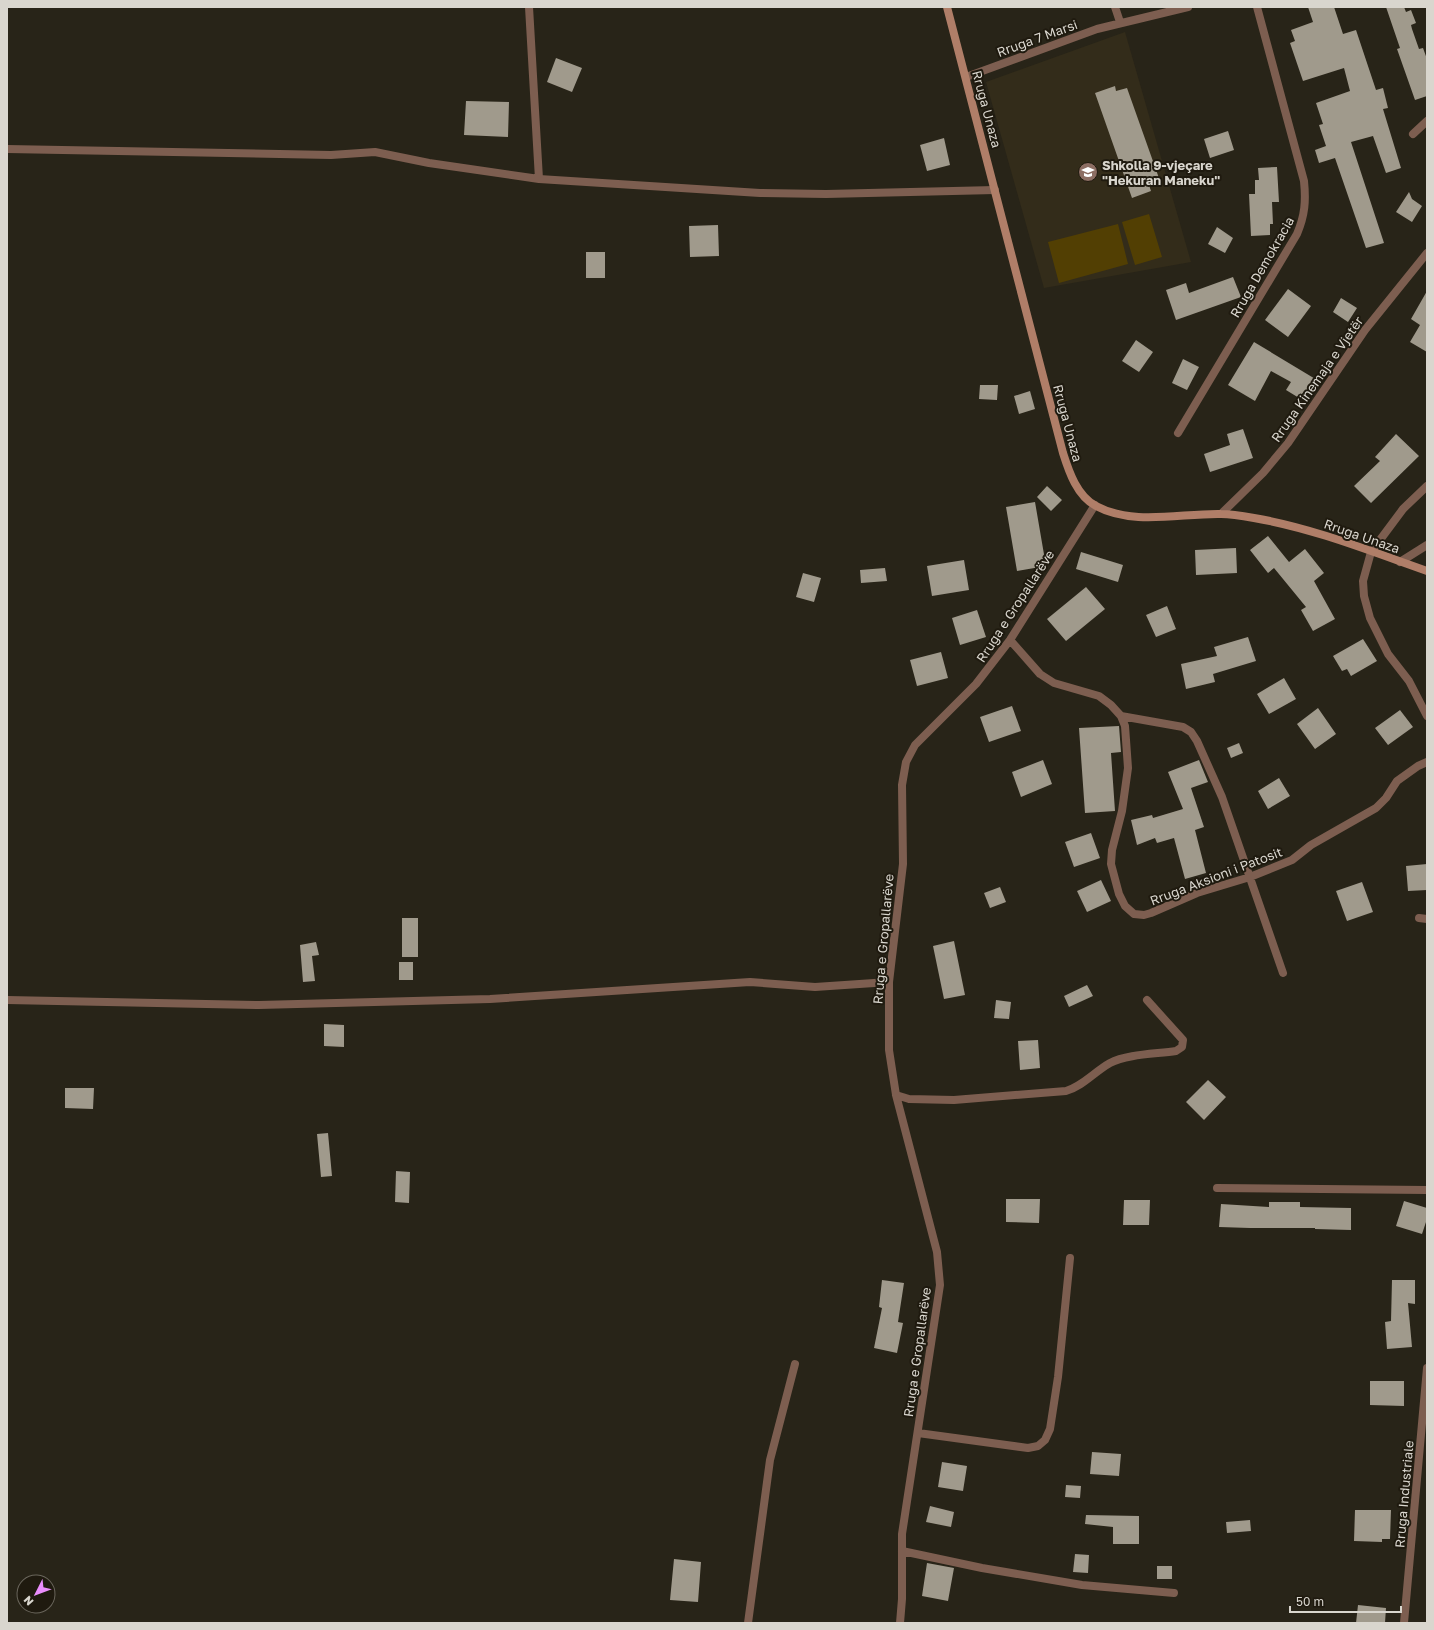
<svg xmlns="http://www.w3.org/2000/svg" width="1434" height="1630" viewBox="0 0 1434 1630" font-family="'Golos Text',sans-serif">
<rect width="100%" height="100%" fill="#282418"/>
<path fill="#332c1a" d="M 1125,32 L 1191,262 L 1044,288 L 986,82 Z"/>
<path fill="#523f03" d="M 1149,214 L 1162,257 L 1135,265 L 1122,222 Z
M 1118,224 L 1128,264 L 1059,283 L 1048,242 Z"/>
<path fill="#a09a8c" d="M 1308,7 L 1334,7 L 1343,34 L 1356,30 L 1376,90 L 1383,88 L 1388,108 L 1383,109 L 1401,168 L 1386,173 L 1373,136 L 1351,142 L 1384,243 L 1366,248 L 1335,158 L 1319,163 L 1315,150 L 1326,146 L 1319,125 L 1323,124 L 1316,103 L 1350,91 L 1344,68 L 1303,81 L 1290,43 L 1295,41 L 1291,30 L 1313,22 Z
M 1386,7 L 1404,7 L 1406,12 L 1411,10 L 1416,23 L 1411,25 L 1412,29 L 1419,49 L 1423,48 L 1427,59 L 1427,96 L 1415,100 L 1397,49 L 1400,48 Z
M 556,58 L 582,68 L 572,92 L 547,82 Z
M 1115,86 L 1116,91 L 1127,88 L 1160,181 L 1149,185 L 1151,191 L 1132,198 L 1095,93 Z
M 466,101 L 509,102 L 508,137 L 464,135 Z
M 1228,131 L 1234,150 L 1210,158 L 1204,139 Z
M 944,138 L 950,165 L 927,171 L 920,145 Z
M 1277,167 L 1279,202 L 1272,202 L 1273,224 L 1270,224 L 1270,235 L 1251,236 L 1249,194 L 1255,194 L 1255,180 L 1259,180 L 1258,168 Z
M 1409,192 L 1412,199 L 1422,206 L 1412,222 L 1396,212 Z
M 718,225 L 719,256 L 690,257 L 689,226 Z
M 1217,227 L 1233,238 L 1225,253 L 1208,244 Z
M 586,252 L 605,252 L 605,278 L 586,278 Z
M 1233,277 L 1241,297 L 1176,320 L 1166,290 L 1186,283 L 1189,293 Z
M 1288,289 L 1311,306 L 1288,337 L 1265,320 Z
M 1427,291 L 1427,352 L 1410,342 L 1420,325 L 1411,319 Z
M 1341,298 L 1357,308 L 1348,322 L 1333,312 Z
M 1136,340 L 1153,352 L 1139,372 L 1122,361 Z
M 1254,342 L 1317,380 L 1304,401 L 1286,390 L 1291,382 L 1271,371 L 1255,401 L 1228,385 Z
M 1183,359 L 1199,367 L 1187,390 L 1172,383 Z
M 980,385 L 998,385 L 997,400 L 979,399 Z
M 1030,391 L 1035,409 L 1019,414 L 1014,396 Z
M 1243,429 L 1253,458 L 1210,472 L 1204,454 L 1230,445 L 1227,434 Z
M 1396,434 L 1419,456 L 1371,503 L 1354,486 L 1380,461 L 1375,457 Z
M 1047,486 L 1062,500 L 1051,511 L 1037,497 Z
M 1035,502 L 1046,566 L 1017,571 L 1006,507 Z
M 1268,536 L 1289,562 L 1305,549 L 1324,573 L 1314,581 L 1335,619 L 1313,631 L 1301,610 L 1306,607 L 1274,568 L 1268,573 L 1250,550 Z
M 1236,548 L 1237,573 L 1196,575 L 1195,550 Z
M 1081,552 L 1123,565 L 1118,582 L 1076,569 Z
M 964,560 L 969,590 L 932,596 L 927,566 Z
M 885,568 L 887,581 L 861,583 L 860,570 Z
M 803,573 L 821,578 L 814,602 L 796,597 Z
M 1086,587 L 1105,609 L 1066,641 L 1047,619 Z
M 1167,606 L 1176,629 L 1156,637 L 1146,615 Z
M 977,610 L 986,637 L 960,645 L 952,618 Z
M 1248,637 L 1256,661 L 1213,674 L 1215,682 L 1186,689 L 1181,664 L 1217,656 L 1214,647 Z
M 1363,639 L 1377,661 L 1351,676 L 1347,669 L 1342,671 L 1333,656 Z
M 941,652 L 948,678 L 917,686 L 910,660 Z
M 1284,678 L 1296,699 L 1269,714 L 1257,694 Z
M 1012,706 L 1021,731 L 989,742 L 980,717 Z
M 1318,708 L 1336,734 L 1315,749 L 1297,724 Z
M 1400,710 L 1413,727 L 1388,745 L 1375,728 Z
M 1119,726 L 1121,752 L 1111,753 L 1115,811 L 1085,813 L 1079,728 Z
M 1239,743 L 1243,753 L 1231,758 L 1227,748 Z
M 1043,760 L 1052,784 L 1021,797 L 1012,772 Z
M 1199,760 L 1208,782 L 1191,788 L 1204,827 L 1195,830 L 1206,873 L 1185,879 L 1174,838 L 1157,843 L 1155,838 L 1137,845 L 1131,820 L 1152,815 L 1153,818 L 1183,809 L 1168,772 Z
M 1279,778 L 1290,796 L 1268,809 L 1258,791 Z
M 1091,833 L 1100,858 L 1074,867 L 1065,842 Z
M 1427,864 L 1427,890 L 1408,891 L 1406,866 Z
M 1101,880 L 1111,901 L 1087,912 L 1077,891 Z
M 1362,882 L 1373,912 L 1347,921 L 1336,891 Z
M 1000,887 L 1006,902 L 990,908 L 984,893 Z
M 402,918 L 418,918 L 418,957 L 402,957 Z
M 954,941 L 965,995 L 944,999 L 933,946 Z
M 316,942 L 319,955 L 312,956 L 315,981 L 303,982 L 300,945 Z
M 399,962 L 413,962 L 413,980 L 399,980 Z
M 1087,985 L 1093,996 L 1069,1007 L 1064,996 Z
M 996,1000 L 1011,1002 L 1009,1019 L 994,1018 Z
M 324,1024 L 344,1025 L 344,1047 L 324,1046 Z
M 1038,1040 L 1040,1068 L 1020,1070 L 1018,1041 Z
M 1208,1080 L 1226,1097 L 1204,1120 L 1186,1102 Z
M 65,1088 L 94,1088 L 93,1109 L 65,1108 Z
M 328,1133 L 332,1176 L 321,1177 L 317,1134 Z
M 396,1171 L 410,1172 L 409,1203 L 395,1202 Z
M 1006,1199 L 1040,1199 L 1039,1223 L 1006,1222 Z
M 1124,1200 L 1150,1200 L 1149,1225 L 1123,1225 Z
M 1404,1201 L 1427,1208 L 1427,1219 L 1422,1234 L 1396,1226 Z
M 1269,1202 L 1300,1202 L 1300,1207 L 1351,1208 L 1351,1230 L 1315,1229 L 1315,1228 L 1250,1228 L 1219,1227 L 1221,1204 L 1269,1207 Z
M 882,1280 L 904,1283 L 898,1322 L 903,1323 L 897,1353 L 874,1348 L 882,1308 L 879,1307 Z
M 1392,1280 L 1415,1280 L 1415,1304 L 1408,1303 L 1412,1347 L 1387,1349 L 1385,1322 L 1391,1321 Z
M 1370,1381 L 1404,1381 L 1404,1406 L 1370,1405 Z
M 1092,1452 L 1121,1454 L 1119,1476 L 1090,1474 Z
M 942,1462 L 967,1466 L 963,1491 L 938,1487 Z
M 1066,1485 L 1081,1486 L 1080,1498 L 1065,1497 Z
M 930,1506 L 954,1512 L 951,1527 L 926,1522 Z
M 1355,1510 L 1391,1510 L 1390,1539 L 1382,1539 L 1382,1542 L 1354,1541 Z
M 1086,1515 L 1139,1516 L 1139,1544 L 1113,1544 L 1113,1527 L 1085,1524 Z
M 1250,1520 L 1251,1531 L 1227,1533 L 1226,1522 Z
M 1075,1554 L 1089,1555 L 1088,1573 L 1073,1572 Z
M 674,1559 L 701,1562 L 698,1602 L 670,1600 Z
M 927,1563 L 954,1568 L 948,1601 L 922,1596 Z
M 1157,1566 L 1172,1566 L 1172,1579 L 1157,1579 Z
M 1358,1605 L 1386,1608 L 1385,1623 L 1356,1623 Z"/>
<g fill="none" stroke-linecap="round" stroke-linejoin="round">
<path stroke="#7d5e50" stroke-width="8" d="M 1419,918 L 1427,919"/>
<path stroke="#7d5e50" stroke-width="8" d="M 529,7 L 539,179
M 1115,7 L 1120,22
M 966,77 L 1097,29 L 1188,7
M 1413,134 L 1427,121
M 7,149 L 331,155 L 375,152 L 429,163 L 539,179 L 760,193 L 826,194 L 995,190
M 1178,433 L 1297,234 C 1305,215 1306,201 1304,181 L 1257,7
M 1427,486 L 1403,509 L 1371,552 L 1363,581 L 1364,596 L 1370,618 L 1388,654 L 1409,681 L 1427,716
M 1222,513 L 1263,473 L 1288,443 L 1365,330 L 1427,253
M 1400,562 L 1427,545
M 1010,640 L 1040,674 L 1054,683 L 1099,696 L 1111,705 L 1121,716 L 1125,726 L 1128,768 L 1122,811 L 1112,850 L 1111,864 L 1119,894 L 1125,906 L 1134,914 L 1144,915 L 1151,913 L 1197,893 L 1250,877 L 1292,860 L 1311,845 L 1376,808 L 1386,798 L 1397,781 L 1418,766 L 1427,762
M 1121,716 L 1183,727 L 1191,732 L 1197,741 L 1222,797 L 1283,973
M 7,1000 L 259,1005 L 490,999 L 750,982 L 815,987 L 889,982
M 896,1095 L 909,1099 L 954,1100 L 1066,1091 C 1083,1086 1094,1072 1110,1063 C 1127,1054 1157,1054 1176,1051 L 1182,1047 L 1183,1040 L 1147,1000
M 1217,1188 L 1427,1190
M 918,1433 L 1028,1448 L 1038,1446 L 1045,1440 L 1050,1429 L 1058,1377 L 1070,1258
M 902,1551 L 982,1568 L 1082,1585 L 1174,1593
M 748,1623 L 770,1460 L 795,1364
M 900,1623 L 902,1599 L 902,1534 L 940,1285 L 937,1252 L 896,1095 L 889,1050 L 889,982 L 903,864 L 902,785 L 906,762 L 915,745 L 976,684 L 1010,640 L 1095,505
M 1404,1623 L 1427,1368"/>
<path stroke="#b07e68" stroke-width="8" d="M 947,7 L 1063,453 C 1069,472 1077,496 1096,506 C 1133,526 1181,513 1221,514 C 1232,514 1243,516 1254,518 C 1313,528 1370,551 1427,571"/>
</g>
<defs>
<g id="school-disc" transform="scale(1)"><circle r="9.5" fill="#8d6e63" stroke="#1f1a0f"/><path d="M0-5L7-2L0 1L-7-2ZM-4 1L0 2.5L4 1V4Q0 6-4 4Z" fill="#fff"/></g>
</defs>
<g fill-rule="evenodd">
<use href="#school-disc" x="1088" y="172"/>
</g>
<g text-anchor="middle" stroke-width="4" stroke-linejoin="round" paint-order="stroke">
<g font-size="13" fill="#d9d6ce" stroke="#1f1a0f">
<text transform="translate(1037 38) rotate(-20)" y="5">Rruga 7 Marsi</text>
<text transform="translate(987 109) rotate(75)" y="5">Rruga Unaza</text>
<text transform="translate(1262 267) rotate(-60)" y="5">Rruga Demokracia</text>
<text transform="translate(1317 379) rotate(-55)" y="5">Rruga Kinemaja e Vjetër</text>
<text transform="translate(1068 423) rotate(75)" y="5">Rruga Unaza</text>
<text transform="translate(1362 536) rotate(19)" y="5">Rruga Unaza</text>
<text transform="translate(1015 606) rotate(-57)" y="5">Rruga e Gropallarëve</text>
<text transform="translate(1216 876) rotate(-21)" y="5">Rruga Aksioni i Patosit</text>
<text transform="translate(883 939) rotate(-85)" y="5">Rruga e Gropallarëve</text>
<text transform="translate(917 1352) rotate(-82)" y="5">Rruga e Gropallarëve</text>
<text transform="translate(1404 1494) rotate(-85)" y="5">Rruga Industriale</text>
</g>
<g font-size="13" font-weight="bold" fill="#d9d6ce" stroke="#1f1a0f" text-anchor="start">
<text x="1102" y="170">Shkolla 9-vjeçare<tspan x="1102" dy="15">"Hekuran Maneku"</tspan></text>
</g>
</g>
<rect width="1434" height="1630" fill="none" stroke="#d9d6ce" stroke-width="16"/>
<g transform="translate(36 1594) rotate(228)"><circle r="19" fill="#1f1a0f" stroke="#69655b"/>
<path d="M0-3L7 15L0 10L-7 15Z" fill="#ea8dfc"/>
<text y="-6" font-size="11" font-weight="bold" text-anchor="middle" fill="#d9d6ce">N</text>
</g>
<path d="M1290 1606v6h111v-6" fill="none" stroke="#d9d6ce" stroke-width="2"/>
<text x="1296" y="1606" font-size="12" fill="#d9d6ce" stroke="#1f1a0f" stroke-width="3" paint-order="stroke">50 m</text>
</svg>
